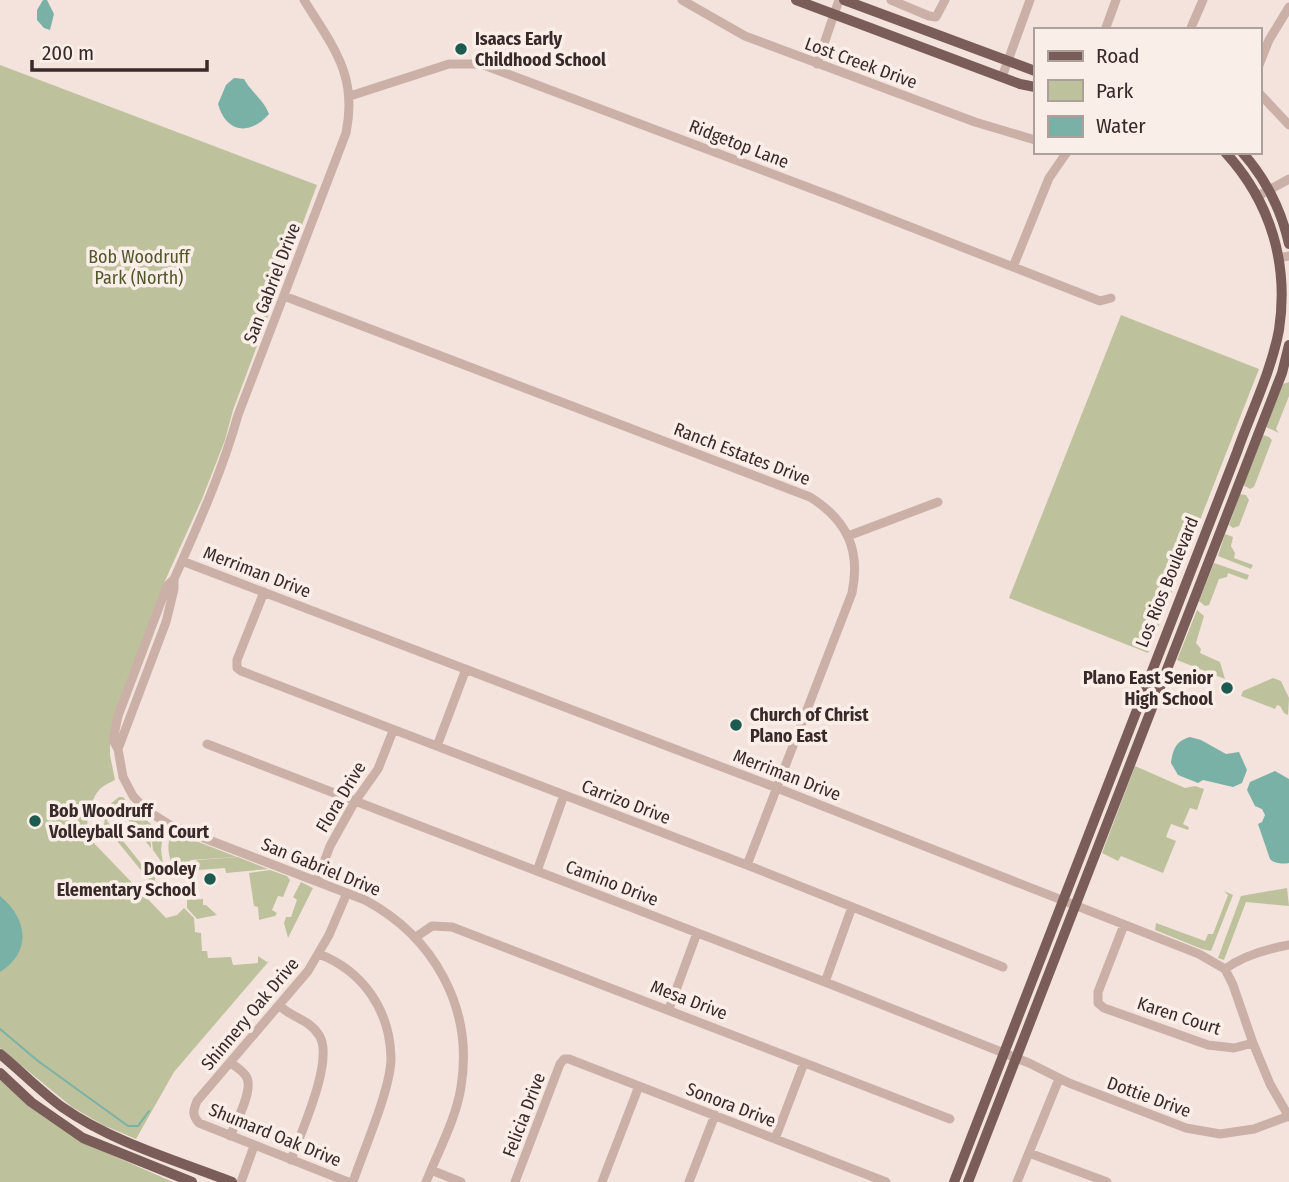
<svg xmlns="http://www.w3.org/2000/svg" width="1289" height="1182" viewBox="0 0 1289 1182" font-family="'Fira Sans Condensed',sans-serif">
<rect width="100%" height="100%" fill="#f3e3dc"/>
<path fill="#bec29c" d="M 0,65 L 317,185 L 233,410 L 225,440 L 202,499 L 164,583 L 110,735 L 110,755 L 115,780 C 111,782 104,785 100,789 C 90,799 84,825 89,838 L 166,918 L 177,915 L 184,908 L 194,918 L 195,932 L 201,933 L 202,951 L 207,951 L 208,958 L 231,957 L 233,965 L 258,963 L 258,956 L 267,962 L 269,961 L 174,1072 L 136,1139 L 103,1125 L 72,1107 L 0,1048 Z
M 1121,315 L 1259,369 L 1148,653 L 1009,598 Z
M 1289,382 L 1289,396 L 1276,429 L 1279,433 L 1266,427 L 1283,384 Z
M 1263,435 L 1269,437 L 1272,440 L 1254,487 L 1250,489 L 1243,485 Z
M 1240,494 L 1246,495 L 1249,500 L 1239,526 L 1233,528 L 1229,525 Z
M 1225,534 L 1233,537 L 1231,546 L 1235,553 L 1234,558 L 1253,565 L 1251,569 L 1218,556 Z
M 1214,563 L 1249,575 L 1247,580 L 1228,573 L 1227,577 L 1219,579 L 1209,605 L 1205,606 L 1199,601 Z
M 1197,610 L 1204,616 L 1196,643 L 1201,649 L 1200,653 L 1220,662 L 1225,679 L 1177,660 Z
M 1273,678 L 1281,681 L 1289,698 L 1288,715 L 1284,713 L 1280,706 L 1277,705 L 1275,709 L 1241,696 L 1243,691 Z
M 1135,766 L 1185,788 L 1195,786 L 1204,789 L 1197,810 L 1190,808 L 1183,824 L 1189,827 L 1188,830 L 1171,824 L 1166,837 L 1176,841 L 1163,873 L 1121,856 L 1118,861 L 1102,853 Z
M 119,797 L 123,797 C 134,812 152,829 151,848 L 118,808 L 113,811 L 110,804 Z
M 134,809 L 153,826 L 164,829 L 161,849 L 163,864 L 153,850 L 151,835 Z
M 105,817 L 109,817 L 107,821 L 151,876 L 155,874 L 155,881 L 168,888 L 168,893 L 165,894 L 168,895 L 169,899 L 162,896 L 104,825 Z
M 173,832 L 178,834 L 237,857 L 191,860 L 177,874 L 175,873 C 170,860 164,845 173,832 Z
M 238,857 L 268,869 L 226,873 L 225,868 L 198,870 L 198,867 L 184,867 L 198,860 Z
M 270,870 L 287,876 L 290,880 L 283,897 L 278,896 L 272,910 L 277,913 L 275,916 L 259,920 L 258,907 L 254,906 L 249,873 Z
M 301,882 L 313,888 L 288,938 L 284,923 L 286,917 L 291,917 L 297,900 L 293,897 Z
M 1287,888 L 1289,906 L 1246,902 L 1224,960 L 1218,958 L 1241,896 Z
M 1224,891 L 1233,895 L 1211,951 L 1202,949 L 1155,930 L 1156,923 L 1205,941 L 1208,934 L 1213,934 L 1228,895 Z
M 203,899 L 203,905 L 206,905 L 217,915 L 197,919 L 187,908 L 187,900 Z
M 0,1078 L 89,1145 L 173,1182 L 0,1182 Z"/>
<path fill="#7ab1a6" d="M 43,0 L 47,0 L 54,14 L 50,30 L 44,28 L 37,20 L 37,10 Z
M 234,78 L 244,79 C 251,92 264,100 269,114 C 250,136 226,133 218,104 L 226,85 Z
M 1190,737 L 1201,740 L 1226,754 L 1239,752 L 1247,770 L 1242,783 L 1233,787 L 1203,780 L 1198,783 L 1178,775 L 1171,763 C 1173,749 1176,741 1190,737 Z
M 1275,771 L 1289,779 L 1289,863 C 1283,864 1275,864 1270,859 L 1258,824 L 1262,822 L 1265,815 L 1262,809 L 1255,806 L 1247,790 L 1250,782 Z
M 0,896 C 27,918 33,951 0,972 Z"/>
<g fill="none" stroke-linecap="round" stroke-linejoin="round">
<path stroke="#7ab1a6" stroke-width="2" d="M 0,1029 L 38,1061 L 128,1126 L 138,1126 L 149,1111"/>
<path stroke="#cbb0a8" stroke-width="9" d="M 304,0 C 333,47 358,75 346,133 L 238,415 C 222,472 198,525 174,579 L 167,586 L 118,716 L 113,740 L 118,749 L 123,777 L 133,796 L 146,810 L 170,825 L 365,900 C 434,937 474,1008 461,1087 C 456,1119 438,1152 426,1182
M 682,0 L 745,36 L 975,122 L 1035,140
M 891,0 L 929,16 L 936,17 L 945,0
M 1105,30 L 1116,0
M 1190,30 L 1203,0
M 817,64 L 839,0
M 1259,65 L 1269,40 L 1289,7
M 1002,77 L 1030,0
M 1259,93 L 1289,125
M 350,96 L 449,64 L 481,64 L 839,199 L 1100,301 L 1111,298
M 1258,196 L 1289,179
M 1279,258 L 1289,256
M 1013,267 L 1049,178 L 1067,152
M 284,296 L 810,497 C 847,520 861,550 852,593 L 747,865
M 848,536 L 938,502
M 182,561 L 777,788 L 1199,954 L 1225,969 L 1233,985 L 1253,1043 L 1270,1084 L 1289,1117
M 264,592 L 237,660 L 237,668 L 241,671 L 747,865 L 1003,967
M 207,744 L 825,982 L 1029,1063 L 1069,1083 L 1186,1128 L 1220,1134 L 1254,1129 L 1289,1116
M 437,746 L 466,669
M 118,749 L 166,622 L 174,589 L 174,579
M 537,871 L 564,795
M 317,881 L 330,846 L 354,803 L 378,769 L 393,731
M 347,893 L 329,935 L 308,971 L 197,1101 C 193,1111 192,1115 199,1123 L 348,1182
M 1124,925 L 1098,992 L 1098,1003 L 1104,1008 L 1208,1045 L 1234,1048 L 1253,1043
M 416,937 L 432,926 L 452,927 L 950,1119
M 319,954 C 363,971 390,1010 391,1058 C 391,1089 363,1151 353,1182
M 1225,969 C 1244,955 1266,949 1289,945
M 825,982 L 852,907
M 280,1006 C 292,1018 309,1019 319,1035 C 335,1059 301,1132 291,1160
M 669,1009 L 697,933
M 230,1136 C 236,1123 253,1091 247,1078 C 244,1071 236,1067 231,1063
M 775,1139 L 804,1063
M 1029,1153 L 1107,1182
M 431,1170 L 461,1182
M 241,1182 L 254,1146
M 515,1182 L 560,1064 L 564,1059 L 569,1059 L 886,1182
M 602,1182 L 639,1086
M 689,1182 L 715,1115
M 1017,1182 L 1059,1079"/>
<path stroke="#7a5c59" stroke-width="10" d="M 796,0 L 1020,84 L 1035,87
M 844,0 L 1035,71
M 1242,152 C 1266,179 1281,209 1289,244
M 0,1054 C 21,1071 40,1091 62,1107 C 112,1142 175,1160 232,1182
M 0,1073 L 31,1102 L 83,1138 L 192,1182
M 954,1182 L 1237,452 C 1251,412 1271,372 1279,330 C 1289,264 1271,202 1225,152
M 968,1182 L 1282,373 L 1289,345"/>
</g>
<g fill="#1d5b50" stroke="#faeee9" stroke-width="2.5">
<circle cx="461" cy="49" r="7"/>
<circle cx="1227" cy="688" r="7"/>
<circle cx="736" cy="725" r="7"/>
<circle cx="35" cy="821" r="7"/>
<circle cx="210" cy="879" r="7"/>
</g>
<g text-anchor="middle" stroke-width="7" stroke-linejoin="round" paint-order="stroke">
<g font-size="18" font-weight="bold" fill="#382a28" stroke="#faeee9" text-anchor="start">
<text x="475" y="45">Isaacs Early<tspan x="475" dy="21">Childhood School</tspan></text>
<text x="1213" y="684" text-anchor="end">Plano East Senior<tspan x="1213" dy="21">High School</tspan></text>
<text x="750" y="721">Church of Christ<tspan x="750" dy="21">Plano East</tspan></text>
<text x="49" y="817">Bob Woodruff<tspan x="49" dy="21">Volleyball Sand Court</tspan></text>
<text x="196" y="875" text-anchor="end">Dooley<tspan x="196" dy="21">Elementary School</tspan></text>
</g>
<g font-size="18" fill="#382a28" stroke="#faeee9">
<text transform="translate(861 63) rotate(20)" y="6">Lost Creek Drive</text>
<text transform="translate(739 144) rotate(21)" y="6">Ridgetop Lane</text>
<text transform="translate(272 283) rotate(-69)" y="6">San Gabriel Drive</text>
<text transform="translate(742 454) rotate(21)" y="6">Ranch Estates Drive</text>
<text transform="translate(257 572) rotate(21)" y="6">Merriman Drive</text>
<text transform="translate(1167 582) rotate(-68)" y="6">Los Rios Boulevard</text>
<text transform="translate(787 775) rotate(21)" y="6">Merriman Drive</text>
<text transform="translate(341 797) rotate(-59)" y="6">Flora Drive</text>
<text transform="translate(626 802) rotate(21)" y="6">Carrizo Drive</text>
<text transform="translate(321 867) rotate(22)" y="6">San Gabriel Drive</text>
<text transform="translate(612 883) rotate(21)" y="6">Camino Drive</text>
<text transform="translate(689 1000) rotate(21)" y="6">Mesa Drive</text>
<text transform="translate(250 1014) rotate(-50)" y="6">Shinnery Oak Drive</text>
<text transform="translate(1179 1016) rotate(18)" y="6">Karen Court</text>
<text transform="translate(1149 1097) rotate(20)" y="6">Dottie Drive</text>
<text transform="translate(731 1105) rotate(21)" y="6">Sonora Drive</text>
<text transform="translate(524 1115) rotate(-69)" y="6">Felicia Drive</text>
<text transform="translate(275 1135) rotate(22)" y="6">Shumard Oak Drive</text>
</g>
<g font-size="18" fill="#51572b" stroke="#faeee9">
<text x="139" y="263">Bob Woodruff<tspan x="139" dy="21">Park (North)</tspan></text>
</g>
</g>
<rect x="1034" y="28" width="228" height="126" fill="#faeee9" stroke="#aca09c" stroke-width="2"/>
<rect x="1048" y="51" width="35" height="10" fill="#7a5c59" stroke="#aca09c" stroke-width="2"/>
<text x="1096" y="63" font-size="21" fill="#382a28">Road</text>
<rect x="1048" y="80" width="35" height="21" fill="#bec29c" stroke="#aca09c" stroke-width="2"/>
<text x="1096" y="98" font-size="21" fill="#382a28">Park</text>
<rect x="1048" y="116" width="35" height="21" fill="#7ab1a6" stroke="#aca09c" stroke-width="2"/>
<text x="1096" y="133" font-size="21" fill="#382a28">Water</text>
<path d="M32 60v10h175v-10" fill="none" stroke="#382a28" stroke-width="3.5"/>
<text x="42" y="60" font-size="21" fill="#382a28" stroke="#faeee9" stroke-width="5" paint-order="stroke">200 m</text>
</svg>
